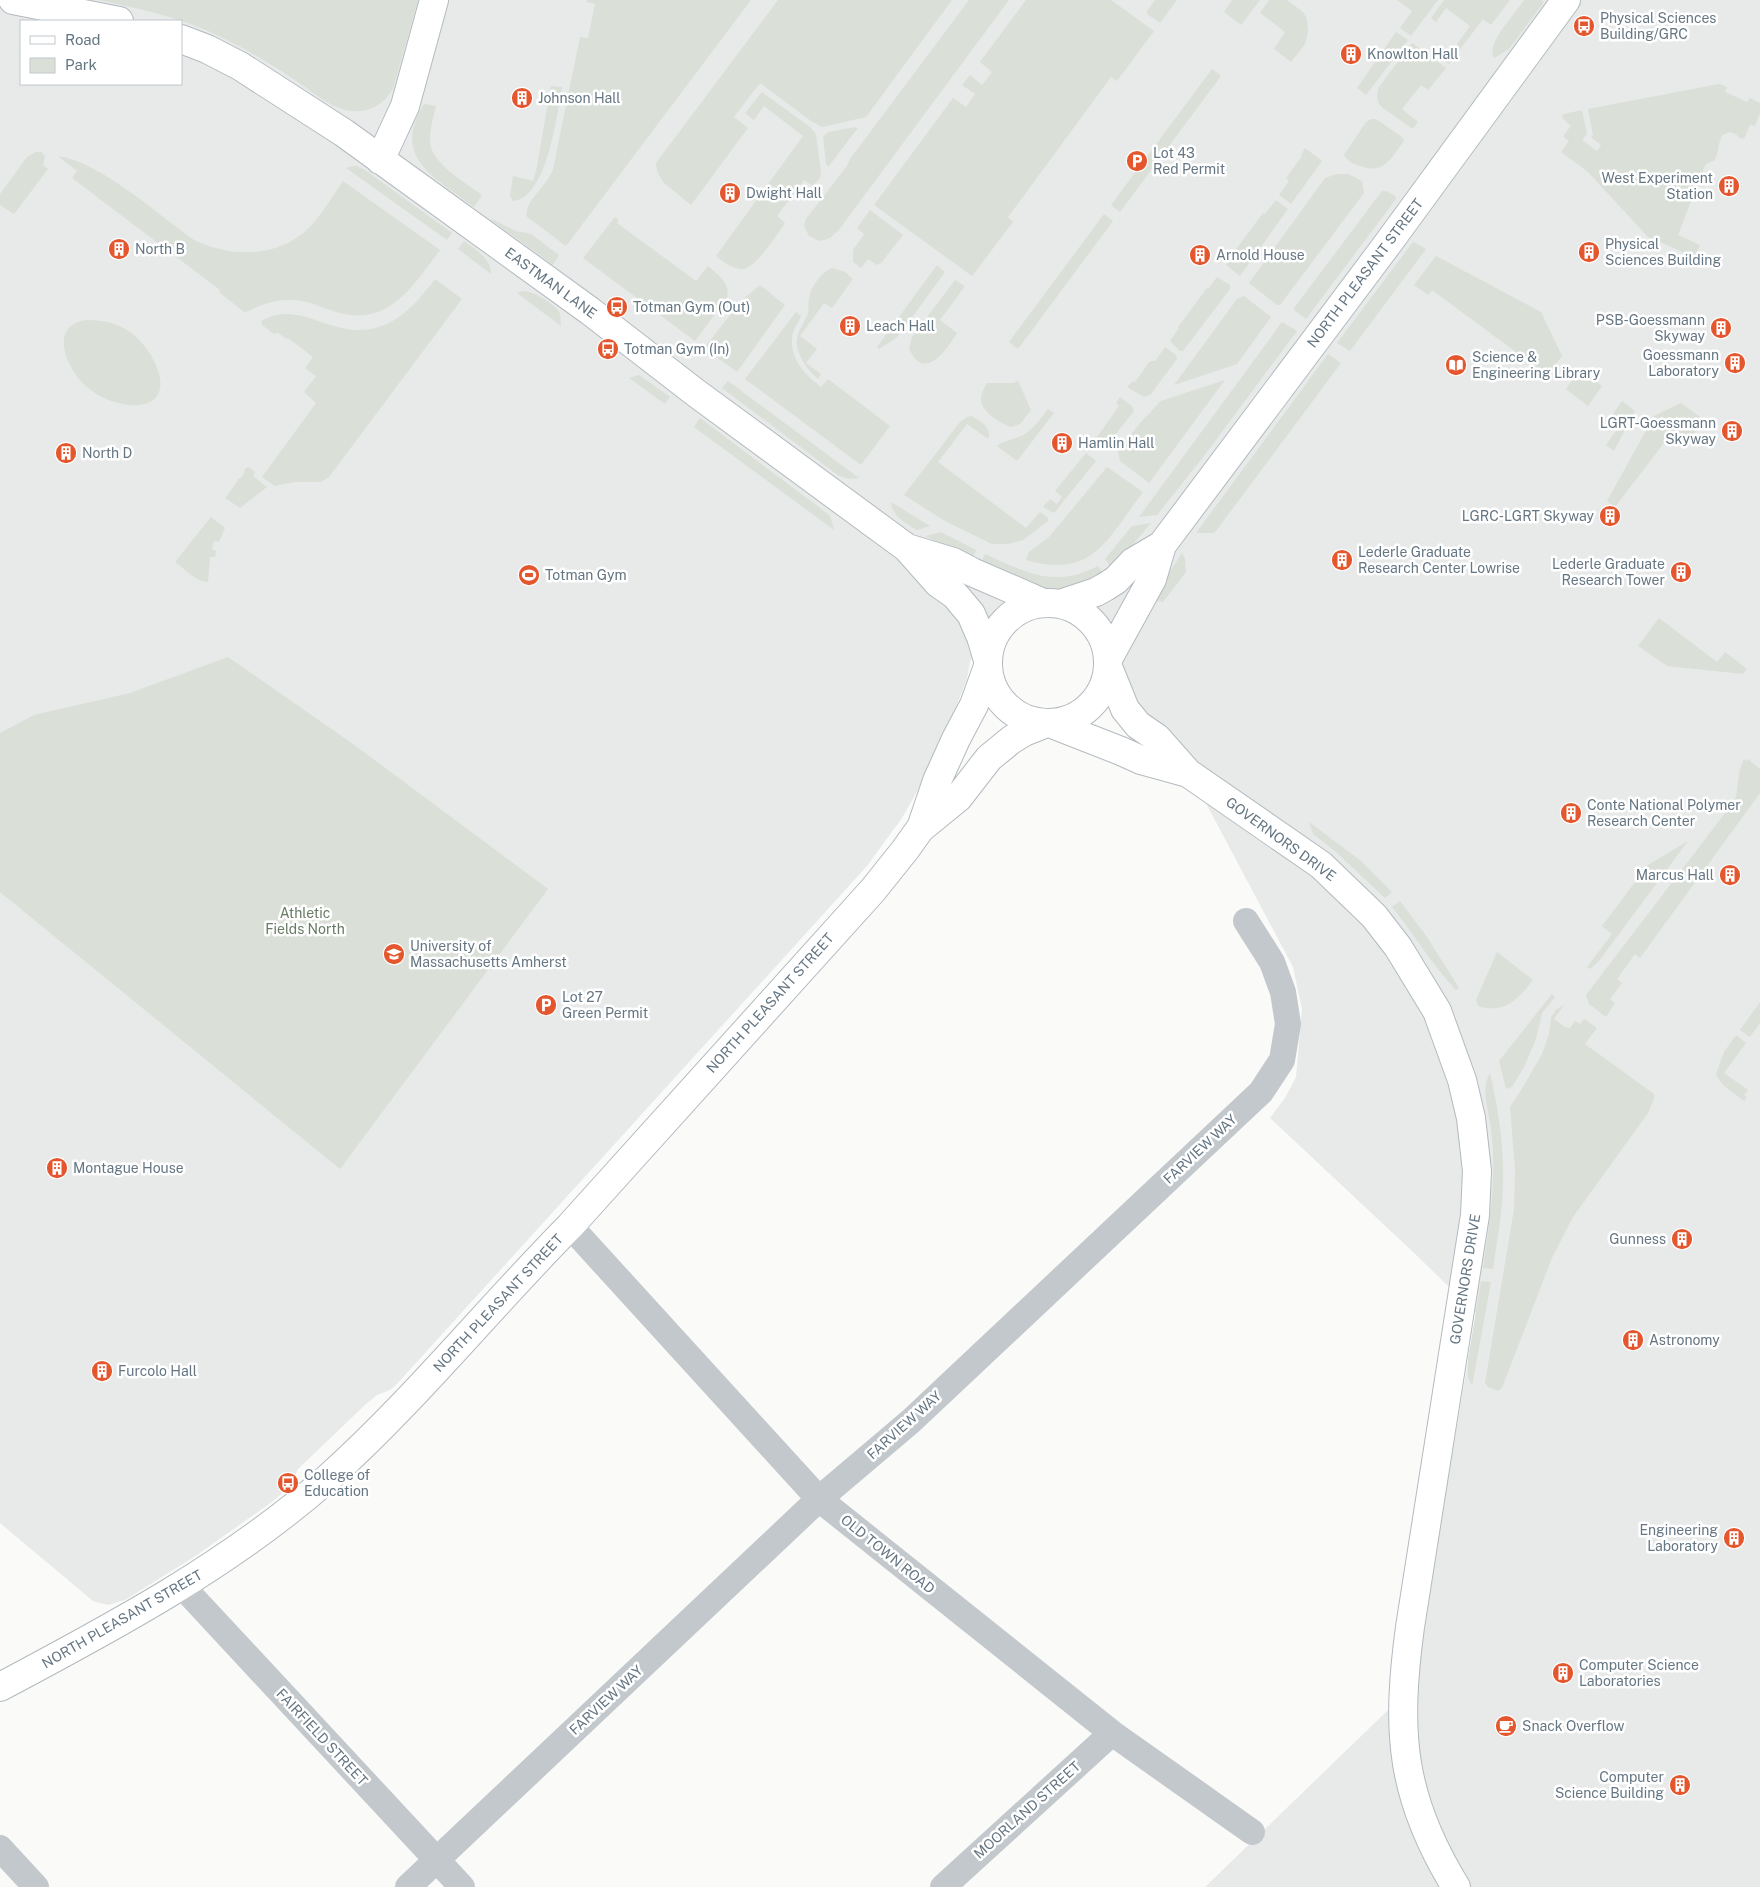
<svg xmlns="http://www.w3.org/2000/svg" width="1760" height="1887" viewBox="0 0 1760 1887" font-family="'Public Sans',sans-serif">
<rect width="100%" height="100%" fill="#fafaf8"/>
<path fill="#e8e9e9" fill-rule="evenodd" d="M 0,0 L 1760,0 L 1760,1887 L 1205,1887 L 1416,1683 L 1439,1532 L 1476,1313 L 1412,1251 L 1270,1118 L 1285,1098 L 1296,1077 L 1302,1009 L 1293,967 L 1199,790 L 1149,722 L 1129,692 L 1108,627 L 1091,609 L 1063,589 L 1048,589 L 1029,593 L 1005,603 L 996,611 L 988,621 L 970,662 L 967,679 L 944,738 L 928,772 L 902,818 L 867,866 L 395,1386 L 390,1390 L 377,1395 L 366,1404 L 298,1469 L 289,1487 L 272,1502 L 194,1557 L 125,1600 L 108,1605 L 93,1601 L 0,1523 ZM 21,21 L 181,21 L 181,84 L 21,84 Z"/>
<path fill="#dadfd7" d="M 99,0 L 418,0 L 393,89 C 384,104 369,113 351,111 C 331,109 312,91 295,80 C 272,65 248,50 223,38 C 184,18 141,9 99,0 Z
M 587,0 L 751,0 L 566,246 L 526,216 C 528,196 547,187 553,169 L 580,37 L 588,38 L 595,4 L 587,2 Z
M 778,0 L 952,0 L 866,117 L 822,127 L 811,121 L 760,83 L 734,117 L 748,128 L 691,205 L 663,182 L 657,171 L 656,163 Z
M 969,0 L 1009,0 L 838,231 L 830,238 L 820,241 L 809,236 L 804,226 L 806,219 L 847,166 L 850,159 Z
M 1026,0 L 1111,0 L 1154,31 L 1117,81 L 1111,77 L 1008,217 L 1013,222 L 972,276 L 874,205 L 953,98 L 966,107 L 975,94 L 962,85 L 970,75 L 982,85 L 992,72 L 980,62 Z
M 1155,0 L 1177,0 L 1160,23 L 1147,14 L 1147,11 Z
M 1232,0 L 1260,0 L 1241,25 L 1224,12 Z
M 1269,0 L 1287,0 L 1303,12 L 1307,19 L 1308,32 L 1305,44 L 1291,62 L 1274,49 L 1285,32 L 1260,13 Z
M 1397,0 L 1438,0 L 1411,36 L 1400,28 L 1412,11 Z
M 1444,0 L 1510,0 L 1491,25 L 1483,19 L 1449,64 L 1438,56 L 1441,52 L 1448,57 L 1470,26 L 1446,8 L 1436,22 L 1431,18 Z
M 1524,0 L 1541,0 L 1544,2 L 1509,49 L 1494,58 C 1485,44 1516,13 1524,0 Z
M 1396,32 L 1408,40 L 1366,95 L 1357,88 Z
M 1412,43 L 1446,68 L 1428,90 L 1421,85 L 1402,109 L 1418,122 L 1413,129 L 1383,108 C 1376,102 1376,96 1379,87 Z
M 1212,69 L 1221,76 L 1120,212 L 1111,205 Z
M 1719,84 L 1727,87 L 1725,92 L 1747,102 L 1750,98 L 1760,103 L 1760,113 L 1755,126 L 1750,125 L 1744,139 L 1739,138 L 1737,135 L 1730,132 L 1722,135 C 1718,144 1719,151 1715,160 L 1706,164 L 1703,170 L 1678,235 L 1700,245 L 1695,257 L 1648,237 L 1588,172 L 1561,152 L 1569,141 L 1563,136 L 1571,126 L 1563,119 L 1562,116 L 1564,114 L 1582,110 L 1587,134 L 1582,140 L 1597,151 L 1601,145 L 1591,137 L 1593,135 L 1588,109 Z
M 551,86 L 562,87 C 557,115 547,198 513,201 L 510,196 L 513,176 L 533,181 L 537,166 Z
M 762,92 L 810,127 L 816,134 L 821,173 L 820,178 L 813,186 L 804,180 L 777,216 L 785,223 C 777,234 754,272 740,269 C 731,268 722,261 716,256 L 803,136 L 764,106 L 754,120 L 745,113 Z
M 424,104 L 436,106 C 433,117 430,129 430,141 C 430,163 466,183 482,195 L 474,207 C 436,178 390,158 424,104 Z
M 1371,119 L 1376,119 L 1402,137 L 1404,141 C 1391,158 1384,175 1360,166 C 1353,164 1347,161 1344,155 L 1366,122 Z
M 855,127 L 858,128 L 828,167 L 826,164 L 823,137 L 828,132 Z
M 1305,148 L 1322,161 L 1291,204 L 1279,195 L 1289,181 L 1286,178 L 1302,156 L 1301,155 Z
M 36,152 L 41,152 L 45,156 L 43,165 L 48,169 L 14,214 L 0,205 L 0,194 L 27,157 Z
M 58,156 C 102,163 157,214 194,240 C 231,258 278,258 309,228 C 322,214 332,197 343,181 L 440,250 C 414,284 390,326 340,313 C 323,309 310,300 292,300 C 282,300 271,301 262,305 C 256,307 251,311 244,312 L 219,292 L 220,290 L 72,178 L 77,171 Z
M 352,166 L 357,166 L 365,170 L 452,233 L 447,240 L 346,168 Z
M 1337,174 L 1348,174 L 1362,181 L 1364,193 L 1280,305 L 1277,305 L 1249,283 L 1325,178 Z
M 1382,191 L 1386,191 L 1395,196 L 1396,199 L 1306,319 L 1294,310 L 1294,308 Z
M 1276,200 L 1288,209 L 1240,276 L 1226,265 L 1235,253 L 1234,252 L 1263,213 L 1265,214 Z
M 870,210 L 903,235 L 881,263 L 877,265 L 868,259 L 861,268 L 853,262 L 853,250 L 864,234 L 857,228 Z
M 1104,214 L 1113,221 L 1018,349 L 1009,342 Z
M 615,217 L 619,220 L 617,223 L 696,281 L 708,266 C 718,275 731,283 727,298 L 695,341 L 583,258 Z
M 492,219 L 516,231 L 531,234 L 559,255 L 553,265 L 491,220 Z
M 464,241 C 476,250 491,258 491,274 L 458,249 Z
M 1413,242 L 1426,249 L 1350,351 L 1337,343 Z
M 1436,256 L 1541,312 L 1562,356 L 1547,375 L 1432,290 L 1428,295 L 1414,285 Z
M 937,265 L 945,272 L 900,334 L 896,338 L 879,349 L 877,347 Z
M 832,268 L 845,272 L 853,279 L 832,308 L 824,303 L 800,336 L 817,349 L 806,363 L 821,374 L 818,379 C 808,370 800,360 797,346 C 795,334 804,324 808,313 C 809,308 808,303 809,298 C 811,287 822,271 832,268 Z
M 1217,277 L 1230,285 L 1230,289 L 1183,351 L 1180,351 L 1170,341 L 1179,328 L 1178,327 L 1207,288 L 1208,289 Z
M 435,279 L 462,299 L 329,477 L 321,482 L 294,482 L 275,486 L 262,477 L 316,403 L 304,392 L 316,376 L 305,368 L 313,357 L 288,338 L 287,339 L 278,333 L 274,334 L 262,325 L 261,321 C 291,304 313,322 342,328 C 385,338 412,310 435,279 Z
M 955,280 L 965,286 L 940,320 L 957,333 C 947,349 925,383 909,349 L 912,337 Z
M 760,285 L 785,305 L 737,372 L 704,348 L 742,300 Z
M 523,291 C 532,290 557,305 560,314 C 561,318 560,322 561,326 L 517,293 Z
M 1244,296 L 1271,317 L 1237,364 L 1174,385 L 1237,299 Z
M 796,312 L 801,316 C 798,323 792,331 792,338 C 790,359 806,376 821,387 L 828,379 L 890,426 L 861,465 L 745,379 Z
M 87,320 C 103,320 117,323 130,332 C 157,351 183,409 128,405 C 114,403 98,397 87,387 C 67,370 47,325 87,320 Z
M 1282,322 L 1297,331 L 1204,456 L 1157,515 L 1139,517 Z
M 1165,347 L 1176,355 L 1177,359 L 1151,394 L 1144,397 L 1127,387 L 1133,381 L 1135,382 L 1150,361 L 1155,361 Z
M 1328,354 L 1341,363 L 1216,531 L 1213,533 L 1196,533 Z
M 1580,370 L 1602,386 L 1588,406 L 1566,389 Z
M 639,375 L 670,397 L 665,404 L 629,378 Z
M 1225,380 L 1149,483 L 1120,461 L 1118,451 L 1141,422 L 1161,401 Z
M 728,381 L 859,478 L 849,479 L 839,476 L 722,388 Z
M 1018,381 L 1031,410 L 1020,424 L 1011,427 C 1001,424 980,411 981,399 C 981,394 984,388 987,383 L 1013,383 Z
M 1120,397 L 1132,406 L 1134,411 L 1104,449 L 1094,441 L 1119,406 L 1116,403 Z
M 1622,401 L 1635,411 L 1614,451 L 1606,445 L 1618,428 L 1608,421 Z
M 1681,403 L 1704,420 L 1688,442 L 1673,431 L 1615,507 L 1607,501 L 1654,416 Z
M 1048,409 L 1054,413 L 1017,461 L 997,446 C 1004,441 1011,440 1019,437 C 1032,432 1040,419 1048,409 Z
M 972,416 C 981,422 992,427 988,439 L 967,424 L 938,462 L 1026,528 L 1040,512 L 1048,518 L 1048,521 L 1023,540 L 1008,544 L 992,544 L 945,521 L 904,495 L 960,422 L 967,417 Z
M 700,418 L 820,508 L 830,516 L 834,530 L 694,427 Z
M 1086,453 L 1096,461 L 1054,513 L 1043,507 L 1050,499 L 1057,504 L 1062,497 L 1055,491 Z
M 248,467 L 255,472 L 253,476 L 267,487 L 240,508 L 225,498 L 237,482 L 238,478 L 240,479 L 245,472 L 244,470 Z
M 1107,467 L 1143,492 C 1108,538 1093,580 1026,560 L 1029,552 L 1049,537 Z
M 891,502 L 930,526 L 917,530 C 905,523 893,517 891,502 Z
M 211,517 L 225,528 L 219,542 L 214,541 L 212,549 L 216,551 L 215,557 L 210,557 L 208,582 C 196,582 185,569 175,562 Z
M 1151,523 L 1112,569 L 1105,559 L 1132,526 Z
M 941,532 L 976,550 L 972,560 L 926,536 Z
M 1182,553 L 1185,559 L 1186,572 L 1163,602 L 1154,600 L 1165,579 Z
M 985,554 C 1025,572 1055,589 1098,566 L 1104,575 C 1091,580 1076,587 1063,589 C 1038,593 1004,574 980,565 Z
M 1659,618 L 1717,662 L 1725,652 L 1747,669 L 1743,674 L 1667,666 L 1638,646 Z
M 228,657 L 353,744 L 548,889 L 340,1169 L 0,892 L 0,733 L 34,715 L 130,693 Z
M 1744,759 L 1747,761 L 1748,759 L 1760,769 L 1760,793 L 1640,958 L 1635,954 L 1617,979 L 1622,983 L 1610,999 L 1615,1003 L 1606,1017 L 1589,1004 L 1586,995 L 1735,800 C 1739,786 1737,772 1744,759 Z
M 1309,822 L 1361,861 L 1392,892 L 1385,898 L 1336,852 L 1313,834 Z
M 1688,841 L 1599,961 L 1590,969 L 1587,967 L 1612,934 L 1602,926 L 1648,865 Z
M 1400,901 L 1427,937 L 1459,988 L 1456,990 C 1432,965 1414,934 1392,907 Z
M 1497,952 L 1533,980 C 1517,1000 1506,1014 1478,1006 L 1476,1000 Z
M 1552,994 L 1555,997 L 1542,1013 L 1536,1039 L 1524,1067 L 1512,1087 L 1506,1089 L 1499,1061 Z
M 1760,1002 L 1760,1023 L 1750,1037 L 1740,1030 Z
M 1564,1005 L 1554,1019 L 1565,1027 L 1570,1028 L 1575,1021 L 1580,1024 L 1584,1019 L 1597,1028 L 1585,1044 L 1654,1094 L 1654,1099 L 1648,1113 L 1573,1217 L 1552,1258 L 1502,1388 L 1498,1391 L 1488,1387 L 1485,1383 L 1514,1209 L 1515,1170 L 1510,1107 L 1523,1087 L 1542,1054 L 1549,1034 L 1551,1017 L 1557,1009 Z
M 1736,1035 L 1746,1043 L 1724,1073 L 1748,1090 L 1744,1095 L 1747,1097 L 1744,1101 C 1735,1094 1720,1085 1716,1074 L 1724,1052 Z
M 1490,1073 C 1498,1108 1504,1144 1503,1180 C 1503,1210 1497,1240 1493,1269 L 1483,1268 C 1490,1221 1497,1177 1491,1129 C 1489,1111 1480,1089 1490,1073 Z
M 1481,1281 L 1491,1282 L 1472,1386 L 1468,1376 L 1468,1360 Z"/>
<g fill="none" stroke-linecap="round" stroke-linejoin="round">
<g stroke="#b3babf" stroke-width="30">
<path id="secondary" d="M 13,0 L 119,21
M 181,39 L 207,49 L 240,66 L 344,133 L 590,311 L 696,393 L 907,548 L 938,583 L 955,595 L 971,614 L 981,637 L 987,657
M 380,160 L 405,106 L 434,0
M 907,548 L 953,562 L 972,572 L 1041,602
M988 663a60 60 0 1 1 120 0a60 60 0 1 1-120 0Z
M 1060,604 L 1096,592 L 1105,587 L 1116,580 L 1133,562 L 1162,545
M 1108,659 L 1152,579 L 1162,545 L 1389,242 L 1566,0
M 1108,667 L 1125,709 L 1138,725 L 1157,738 L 1188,773 L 1321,865 L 1374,916 L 1398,947 L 1437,1011 L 1462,1080 L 1471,1118 L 1477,1171 L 1475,1215 L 1410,1627 C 1396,1731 1400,1796 1456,1887
M 1052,724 L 1121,751 L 1141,760 L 1188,773
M 921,828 L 937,781 L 956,739 L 974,705 L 987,669
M 0,1687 C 115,1626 229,1565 327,1479 C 414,1401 488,1309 570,1226 L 873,890 L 905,850 L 920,829 L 958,798 L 989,758 L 1011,740 L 1024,732 L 1044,724"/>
</g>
<path stroke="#c3c8cc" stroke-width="26" d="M 570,1226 L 819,1499 L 1112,1733 L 1252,1832
M 182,1586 L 462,1887
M 0,1848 L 36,1887
M 408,1887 L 819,1499 L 911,1421 L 1261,1092 L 1282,1060 L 1288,1024 L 1283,992 L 1272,962 L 1246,921
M 943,1887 L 1112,1733"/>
<use href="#secondary" stroke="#fff" stroke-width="28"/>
</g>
<defs>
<g id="bus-disc" transform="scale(1.125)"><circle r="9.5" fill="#e4572e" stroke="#fff"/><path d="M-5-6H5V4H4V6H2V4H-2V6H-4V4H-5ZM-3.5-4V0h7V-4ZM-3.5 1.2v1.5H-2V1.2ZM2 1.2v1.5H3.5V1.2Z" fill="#fff"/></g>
<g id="building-disc" transform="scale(1.125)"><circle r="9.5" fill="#e4572e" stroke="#fff"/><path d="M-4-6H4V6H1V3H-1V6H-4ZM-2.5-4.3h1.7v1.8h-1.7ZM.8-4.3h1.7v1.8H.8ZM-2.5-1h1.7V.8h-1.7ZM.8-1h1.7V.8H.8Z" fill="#fff"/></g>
<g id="parking-disc" transform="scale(1.125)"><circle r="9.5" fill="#e4572e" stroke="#fff"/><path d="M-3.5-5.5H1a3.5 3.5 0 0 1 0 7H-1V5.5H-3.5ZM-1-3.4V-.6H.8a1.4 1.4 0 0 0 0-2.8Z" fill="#fff"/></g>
<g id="library-disc" transform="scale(1.125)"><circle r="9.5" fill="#e4572e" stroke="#fff"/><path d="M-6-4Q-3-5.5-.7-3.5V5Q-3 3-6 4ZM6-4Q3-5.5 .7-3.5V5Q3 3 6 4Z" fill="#fff"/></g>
<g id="stadium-disc" transform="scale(1.125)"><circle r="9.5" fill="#e4572e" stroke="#fff"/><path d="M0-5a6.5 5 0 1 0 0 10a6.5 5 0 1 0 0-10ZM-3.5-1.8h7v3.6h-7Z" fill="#fff"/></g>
<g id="university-disc" transform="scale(1.125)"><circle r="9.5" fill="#e4572e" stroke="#fff"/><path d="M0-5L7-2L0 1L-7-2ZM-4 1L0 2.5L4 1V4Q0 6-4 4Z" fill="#fff"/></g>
<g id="cafe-disc" transform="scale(1.125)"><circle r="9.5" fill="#e4572e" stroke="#fff"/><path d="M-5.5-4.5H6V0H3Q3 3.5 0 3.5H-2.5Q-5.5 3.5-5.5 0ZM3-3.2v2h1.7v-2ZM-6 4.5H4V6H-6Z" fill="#fff"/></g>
</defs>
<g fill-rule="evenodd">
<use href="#bus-disc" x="1584" y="26"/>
<use href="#building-disc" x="1351" y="54"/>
<use href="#building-disc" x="522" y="98"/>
<use href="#parking-disc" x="1137" y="161"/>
<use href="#building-disc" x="1729" y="186"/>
<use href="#building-disc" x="730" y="193"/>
<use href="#building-disc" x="119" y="249"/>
<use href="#building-disc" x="1589" y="252"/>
<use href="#building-disc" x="1200" y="255"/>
<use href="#bus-disc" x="617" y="307"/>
<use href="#building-disc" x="850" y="326"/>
<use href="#building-disc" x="1721" y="328"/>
<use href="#bus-disc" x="608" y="349"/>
<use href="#building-disc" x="1735" y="363"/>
<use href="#library-disc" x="1456" y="365"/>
<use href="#building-disc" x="1732" y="431"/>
<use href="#building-disc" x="1062" y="443"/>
<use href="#building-disc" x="66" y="453"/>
<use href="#building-disc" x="1610" y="516"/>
<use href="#building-disc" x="1342" y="560"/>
<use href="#building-disc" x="1681" y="572"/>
<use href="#stadium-disc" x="529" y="575"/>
<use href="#building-disc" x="1571" y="813"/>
<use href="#building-disc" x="1730" y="875"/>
<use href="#university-disc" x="394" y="954"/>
<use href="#parking-disc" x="546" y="1005"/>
<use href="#building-disc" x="57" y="1168"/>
<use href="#building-disc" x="1682" y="1239"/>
<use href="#building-disc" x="1633" y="1340"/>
<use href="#building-disc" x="102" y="1371"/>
<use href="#bus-disc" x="288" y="1483"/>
<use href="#building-disc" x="1734" y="1538"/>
<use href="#building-disc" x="1563" y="1673"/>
<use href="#cafe-disc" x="1506" y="1726"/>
<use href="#building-disc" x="1680" y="1785"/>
</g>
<g text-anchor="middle" stroke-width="5" stroke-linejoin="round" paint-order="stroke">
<g font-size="14" fill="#657683" stroke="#fff" text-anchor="start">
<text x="1600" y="23">Physical Sciences<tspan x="1600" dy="16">Building/GRC</tspan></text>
<text x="1367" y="59">Knowlton Hall</text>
<text x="538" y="103">Johnson Hall</text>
<text x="1153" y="158">Lot 43<tspan x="1153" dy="16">Red Permit</tspan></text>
<text x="1713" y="183" text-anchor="end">West Experiment<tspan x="1713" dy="16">Station</tspan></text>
<text x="746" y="198">Dwight Hall</text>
<text x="1605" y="249">Physical<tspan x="1605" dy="16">Sciences Building</tspan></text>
<text x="135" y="254">North B</text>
<text x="1216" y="260">Arnold House</text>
<text x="633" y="312">Totman Gym (Out)</text>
<text x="1705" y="325" text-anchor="end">PSB-Goessmann<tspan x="1705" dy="16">Skyway</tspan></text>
<text x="866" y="331">Leach Hall</text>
<text x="624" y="354">Totman Gym (In)</text>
<text x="1719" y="360" text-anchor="end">Goessmann<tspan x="1719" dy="16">Laboratory</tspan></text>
<text x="1472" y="362">Science &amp;<tspan x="1472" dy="16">Engineering Library</tspan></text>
<text x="1716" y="428" text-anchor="end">LGRT-Goessmann<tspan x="1716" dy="16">Skyway</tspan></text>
<text x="1078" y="448">Hamlin Hall</text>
<text x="82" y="458">North D</text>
<text x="1594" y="521" text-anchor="end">LGRC-LGRT Skyway</text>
<text x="1358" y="557">Lederle Graduate<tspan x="1358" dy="16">Research Center Lowrise</tspan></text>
<text x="1665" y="569" text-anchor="end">Lederle Graduate<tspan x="1665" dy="16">Research Tower</tspan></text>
<text x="545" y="580">Totman Gym</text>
<text x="1587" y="810">Conte National Polymer<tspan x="1587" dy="16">Research Center</tspan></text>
<text x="1714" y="880" text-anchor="end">Marcus Hall</text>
<text x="410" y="951">University of<tspan x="410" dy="16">Massachusetts Amherst</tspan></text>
<text x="562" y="1002">Lot 27<tspan x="562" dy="16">Green Permit</tspan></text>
<text x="73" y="1173">Montague House</text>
<text x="1666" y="1244" text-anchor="end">Gunness</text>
<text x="1649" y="1345">Astronomy</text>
<text x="118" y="1376">Furcolo Hall</text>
<text x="304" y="1480">College of<tspan x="304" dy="16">Education</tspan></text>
<text x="1718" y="1535" text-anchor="end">Engineering<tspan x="1718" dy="16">Laboratory</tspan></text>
<text x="1579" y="1670">Computer Science<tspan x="1579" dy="16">Laboratories</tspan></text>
<text x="1522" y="1731">Snack Overflow</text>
<text x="1664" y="1782" text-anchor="end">Computer<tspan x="1664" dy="16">Science Building</tspan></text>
</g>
<g font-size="14" fill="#657683" stroke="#fff">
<text transform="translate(1365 273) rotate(-53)" y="5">NORTH PLEASANT STREET</text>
<text transform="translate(551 283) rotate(36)" y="5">EASTMAN LANE</text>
<text transform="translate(1281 839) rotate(36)" y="5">GOVERNORS DRIVE</text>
<text transform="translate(770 1003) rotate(-48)" y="5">NORTH PLEASANT STREET</text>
<text transform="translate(1200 1149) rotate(-43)" y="5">FARVIEW WAY</text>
<text transform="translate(1465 1279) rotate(-81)" y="5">GOVERNORS DRIVE</text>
<text transform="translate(498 1303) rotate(-47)" y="5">NORTH PLEASANT STREET</text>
<text transform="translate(904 1425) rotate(-42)" y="5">FARVIEW WAY</text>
<text transform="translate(888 1554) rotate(39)" y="5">OLD TOWN ROAD</text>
<text transform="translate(122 1619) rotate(-30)" y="5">NORTH PLEASANT STREET</text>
<text transform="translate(606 1700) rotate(-43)" y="5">FARVIEW WAY</text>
<text transform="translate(322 1737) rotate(47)" y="5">FAIRFIELD STREET</text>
<text transform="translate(1027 1810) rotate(-42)" y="5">MOORLAND STREET</text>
</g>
<g font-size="14" fill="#687a64" stroke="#fff">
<text x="305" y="918">Athletic<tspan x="305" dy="16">Fields North</tspan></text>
</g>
</g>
<rect x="20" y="20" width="162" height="65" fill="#ffffff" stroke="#c1c8cd"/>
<rect x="30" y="36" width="25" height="8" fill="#ffffff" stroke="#c1c8cd"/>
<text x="65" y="45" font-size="15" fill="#657683">Road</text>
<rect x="30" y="58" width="25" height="15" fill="#dadfd7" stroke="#c1c8cd"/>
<text x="65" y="70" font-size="15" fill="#657683">Park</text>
</svg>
